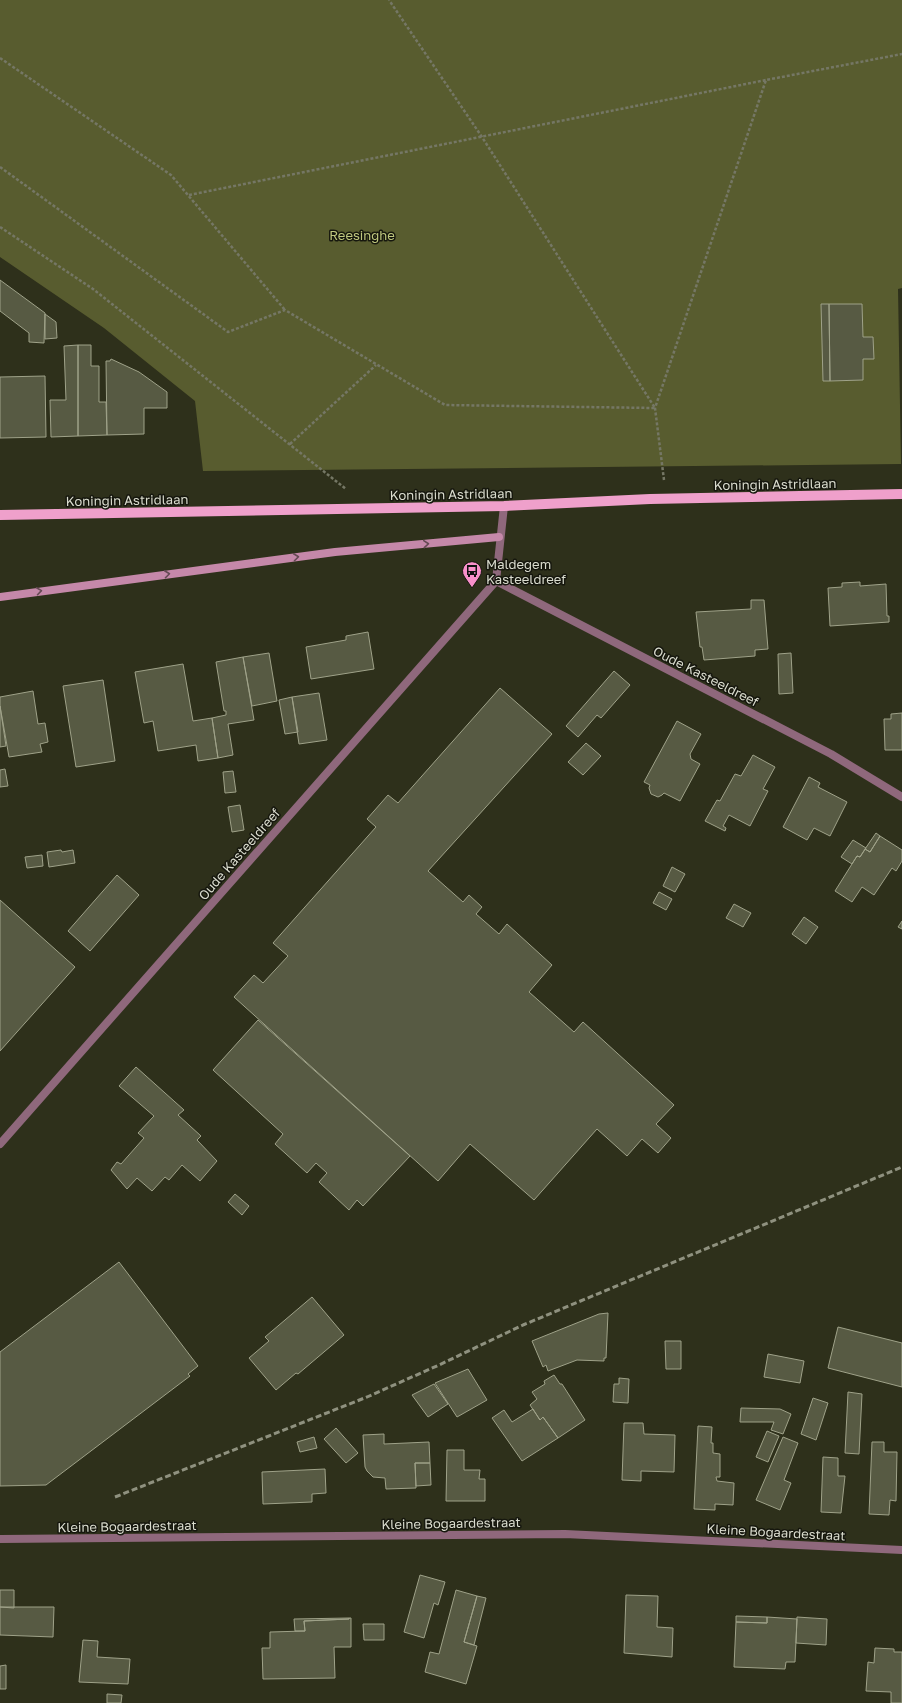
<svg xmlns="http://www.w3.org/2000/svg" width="902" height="1703" viewBox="0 0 902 1703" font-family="'Golos Text',sans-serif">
<rect width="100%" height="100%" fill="#2e301b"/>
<path fill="#585c2f" d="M 0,0 L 902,0 L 902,288 L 898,289 L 901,464 L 203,471 L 195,401 L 104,328 L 0,257 Z"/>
<path fill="#575a43" stroke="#9fa289" d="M 0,280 L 45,313 L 44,343 L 29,342 L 29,333 L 0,311 Z
M 821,304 L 829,304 L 830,381 L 823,381 Z
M 829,304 L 862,304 L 863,337 L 873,337 L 874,359 L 863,359 L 863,380 L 830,381 Z
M 45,314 L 56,322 L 57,338 L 45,339 Z
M 78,345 L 91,345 L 91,366 L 99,366 L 99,402 L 106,402 L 107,435 L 78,436 Z
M 78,345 L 78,436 L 51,437 L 50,400 L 66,400 L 64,346 Z
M 111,359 L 139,372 L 167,392 L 167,408 L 144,408 L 144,434 L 107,435 L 106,361 L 110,361 Z
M 45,376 L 46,437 L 0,438 L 0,377 Z
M 860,582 L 860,586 L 886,584 L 887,616 L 889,616 L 889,622 L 830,626 L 828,588 L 842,587 L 842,583 Z
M 751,600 L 764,600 L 768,649 L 755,650 L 755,656 L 704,660 L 702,647 L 700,647 L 696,612 L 751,609 Z
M 368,632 L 374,669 L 311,679 L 306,647 L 346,640 L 346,636 Z
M 269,653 L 277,701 L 252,706 L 243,657 Z
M 791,653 L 793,693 L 779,694 L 778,654 Z
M 243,657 L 254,720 L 228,724 L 233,755 L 218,758 L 212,718 L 226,715 L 226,711 L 224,711 L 216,662 Z
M 183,664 L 193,721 L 212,718 L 218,758 L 198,761 L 196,745 L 158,751 L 153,721 L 144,723 L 135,672 Z
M 614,671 L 630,685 L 601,718 L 597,715 L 578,737 L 566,726 Z
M 103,680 L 115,761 L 76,767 L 63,686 Z
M 500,688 L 552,734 L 428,871 L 463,902 L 469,895 L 482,907 L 476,914 L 499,934 L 507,924 L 552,965 L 529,992 L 574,1032 L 583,1022 L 674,1105 L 656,1124 L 671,1138 L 658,1153 L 642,1139 L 627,1156 L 597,1129 L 534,1200 L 470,1144 L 438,1181 L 234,997 L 254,975 L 263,983 L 288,956 L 273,943 L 376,827 L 367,819 L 388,795 L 398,803 Z
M 33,691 L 38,724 L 45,723 L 48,742 L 40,744 L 42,752 L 9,757 L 0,706 L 0,697 Z
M 319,693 L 327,740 L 299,744 L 292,697 Z
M 292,697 L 298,732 L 285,734 L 279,700 Z
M 0,706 L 6,746 L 0,747 Z
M 902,713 L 902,750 L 885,750 L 884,719 L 891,719 L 891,714 Z
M 677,721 L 701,734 L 690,754 L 691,759 L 700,764 L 680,801 L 664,793 L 662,795 L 658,797 L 651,794 L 649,788 L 650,785 L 644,782 Z
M 586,743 L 601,756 L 583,775 L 568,762 Z
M 753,755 L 775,767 L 763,789 L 768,791 L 750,826 L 729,815 L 723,826 L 726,828 L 725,831 L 705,821 L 717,800 L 720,801 L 735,774 L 741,776 Z
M 5,769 L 8,786 L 0,787 L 0,770 Z
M 233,771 L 236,792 L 225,793 L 223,772 Z
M 809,777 L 820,783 L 818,787 L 847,802 L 830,836 L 814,828 L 807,840 L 783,827 Z
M 240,805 L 244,830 L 232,832 L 228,807 Z
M 876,833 L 880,836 L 870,852 L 865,849 Z
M 880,836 L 902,850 L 902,861 L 896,871 L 892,868 L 874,895 L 862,887 L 852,902 L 835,891 L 857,856 L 860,857 L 865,849 L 870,852 Z
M 853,840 L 866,848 L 860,857 L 857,856 L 852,864 L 841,857 Z
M 61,850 L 62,852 L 73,850 L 75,863 L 49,867 L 47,852 Z
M 42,855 L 43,866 L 27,868 L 25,857 Z
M 672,867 L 685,874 L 675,892 L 663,886 Z
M 117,875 L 139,895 L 90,951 L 68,931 Z
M 659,892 L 672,899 L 666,910 L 653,903 Z
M 0,900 L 75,967 L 0,1051 Z
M 734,904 L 751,913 L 743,927 L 726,918 Z
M 804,917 L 818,927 L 806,944 L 792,934 Z
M 902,921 L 902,929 L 898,927 Z
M 258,1020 L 410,1156 L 363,1206 L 357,1200 L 349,1210 L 319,1182 L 327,1173 L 316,1163 L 307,1173 L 275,1144 L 283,1134 L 213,1070 Z
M 136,1067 L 184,1110 L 178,1115 L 201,1136 L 197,1140 L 217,1161 L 200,1181 L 182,1165 L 169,1180 L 165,1177 L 152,1191 L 137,1178 L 127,1189 L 111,1170 L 117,1162 L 121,1164 L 144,1138 L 138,1133 L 154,1116 L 119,1086 Z
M 235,1194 L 249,1206 L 242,1215 L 228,1202 Z
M 119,1262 L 198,1366 L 188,1374 L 190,1376 L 46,1485 L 0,1486 L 0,1352 Z
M 312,1297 L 344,1335 L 298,1374 L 296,1373 L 276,1390 L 249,1358 L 269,1341 L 265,1337 Z
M 608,1313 L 606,1358 L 604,1358 L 604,1361 L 577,1360 L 548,1371 L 546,1365 L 543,1367 L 532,1341 L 599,1314 Z
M 838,1327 L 902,1343 L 902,1387 L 828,1368 Z
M 665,1341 L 681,1341 L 681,1369 L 666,1369 Z
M 768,1354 L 804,1361 L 800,1383 L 764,1377 Z
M 468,1369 L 487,1400 L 457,1417 L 435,1383 Z
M 554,1375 L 560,1384 L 562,1384 L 585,1420 L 558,1438 L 543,1417 L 540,1420 L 530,1405 L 537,1399 L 532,1392 L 545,1384 L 544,1381 Z
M 619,1378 L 629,1379 L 628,1403 L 613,1402 L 614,1384 L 619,1384 Z
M 434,1384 L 448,1404 L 428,1417 L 412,1395 Z
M 848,1392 L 862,1394 L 859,1454 L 845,1453 Z
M 813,1398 L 828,1403 L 816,1440 L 801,1434 Z
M 741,1408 L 780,1409 L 791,1414 L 783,1434 L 771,1430 L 774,1422 L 740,1422 Z
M 533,1409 L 540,1420 L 543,1417 L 558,1438 L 522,1461 L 492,1418 L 504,1410 L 512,1422 Z
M 624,1423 L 643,1423 L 644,1434 L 675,1435 L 674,1472 L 641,1471 L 641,1481 L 622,1480 Z
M 698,1426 L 712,1427 L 711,1443 L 713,1443 L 713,1453 L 720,1454 L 720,1477 L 716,1477 L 717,1481 L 734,1483 L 733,1505 L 715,1504 L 715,1510 L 694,1509 Z
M 336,1428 L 358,1453 L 346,1463 L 324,1439 Z
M 767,1431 L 779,1436 L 768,1462 L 756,1457 Z
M 384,1434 L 384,1444 L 429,1442 L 430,1463 L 415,1463 L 416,1488 L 386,1489 L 385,1478 L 373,1477 L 367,1471 L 365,1467 L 363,1435 Z
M 314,1437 L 317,1448 L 300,1452 L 297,1442 Z
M 783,1437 L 798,1443 L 784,1480 L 791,1483 L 780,1510 L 756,1500 Z
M 872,1442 L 884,1442 L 884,1452 L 897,1452 L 896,1501 L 890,1500 L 889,1515 L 869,1514 Z
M 447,1450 L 464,1450 L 464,1470 L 480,1470 L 479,1479 L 485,1479 L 485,1501 L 446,1501 Z
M 823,1457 L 838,1458 L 838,1476 L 845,1476 L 841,1513 L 821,1512 Z
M 415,1463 L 430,1463 L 431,1485 L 416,1486 Z
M 325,1469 L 326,1493 L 312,1494 L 312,1502 L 263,1504 L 262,1472 Z
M 420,1575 L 445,1582 L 438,1605 L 434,1603 L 424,1638 L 404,1632 Z
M 0,1590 L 14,1590 L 14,1608 L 0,1607 Z
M 456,1590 L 477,1596 L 464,1642 L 477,1646 L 466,1684 L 425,1672 L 430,1652 L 439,1654 Z
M 626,1595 L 658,1596 L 657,1627 L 673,1628 L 672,1657 L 624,1653 Z
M 477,1596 L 486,1598 L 474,1645 L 464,1642 Z
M 0,1607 L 54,1607 L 53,1637 L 0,1635 Z
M 736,1616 L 767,1617 L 767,1623 L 736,1622 Z
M 767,1617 L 797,1619 L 795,1662 L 786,1662 L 785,1669 L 734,1667 L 736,1622 L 767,1623 Z
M 797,1617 L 827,1619 L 826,1645 L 796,1643 Z
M 349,1618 L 351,1618 L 351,1647 L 334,1647 L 335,1678 L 263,1679 L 262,1648 L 270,1648 L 270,1632 L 305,1631 L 304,1621 L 349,1619 Z
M 349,1618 L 349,1619 L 304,1621 L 305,1631 L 295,1631 L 294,1619 Z
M 363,1624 L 384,1624 L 384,1640 L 364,1640 Z
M 83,1640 L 98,1641 L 97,1657 L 130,1659 L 128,1684 L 79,1682 Z
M 875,1648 L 894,1649 L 894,1652 L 902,1652 L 902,1703 L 891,1703 L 891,1692 L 866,1691 L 868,1662 L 874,1663 Z
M 6,1665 L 6,1689 L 0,1689 L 0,1666 Z
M 107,1694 L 122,1695 L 121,1703 L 107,1703 Z"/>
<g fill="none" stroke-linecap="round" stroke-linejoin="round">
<path stroke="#757765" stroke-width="2.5" stroke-dasharray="3 2" stroke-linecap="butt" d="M 0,58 L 171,175 L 285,310
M 0,167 L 228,332 L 285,310 L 445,405 L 655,408 L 482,137 L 389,0
M 189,195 L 766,80
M 0,227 L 93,289 L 346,489
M 290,444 L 376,365
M 664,480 L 655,408 L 766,80 L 902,54"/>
<path stroke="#8f687c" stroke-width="8" d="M 496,581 L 831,754 L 902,797
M 0,1144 L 496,581 L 504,506
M 0,1539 L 565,1534 L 902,1550"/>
<path stroke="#c588a9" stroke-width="8" d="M 0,597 L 335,552 L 499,537"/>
<path stroke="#efa0cb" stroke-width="10" d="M 0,515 L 504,506 L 650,499 L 902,494"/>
<path stroke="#8f917f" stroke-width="3" stroke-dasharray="6 3" stroke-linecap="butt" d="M 115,1497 L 367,1397 L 439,1365 L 523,1325 L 902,1167"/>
</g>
<defs><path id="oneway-chevron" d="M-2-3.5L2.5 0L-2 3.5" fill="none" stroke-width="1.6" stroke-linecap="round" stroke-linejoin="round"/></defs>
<g stroke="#654a54">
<use href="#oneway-chevron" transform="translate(426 544) rotate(-5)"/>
<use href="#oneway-chevron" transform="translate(296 557) rotate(-7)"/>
<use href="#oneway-chevron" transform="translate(167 574) rotate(-7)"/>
<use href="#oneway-chevron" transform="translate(39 591) rotate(-8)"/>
</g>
<defs>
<g id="bus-pin" transform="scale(1)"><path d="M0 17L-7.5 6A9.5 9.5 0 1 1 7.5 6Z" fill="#f990ca" stroke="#16170e"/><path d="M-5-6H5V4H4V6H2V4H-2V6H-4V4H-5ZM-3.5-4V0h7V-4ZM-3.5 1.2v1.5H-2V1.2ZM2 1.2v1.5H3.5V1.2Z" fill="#111"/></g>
</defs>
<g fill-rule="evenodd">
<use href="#bus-pin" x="472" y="571"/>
</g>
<g text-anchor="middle" stroke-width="3" stroke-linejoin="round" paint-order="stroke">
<g font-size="13" fill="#bfc77e" stroke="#16170e">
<text x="362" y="240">Reesinghe</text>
</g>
<g font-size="13" fill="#dadcce" stroke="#16170e">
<text transform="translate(775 484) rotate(-1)" y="5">Koningin Astridlaan</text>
<text transform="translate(451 494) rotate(-1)" y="5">Koningin Astridlaan</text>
<text transform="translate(127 500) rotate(-1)" y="5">Koningin Astridlaan</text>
<text transform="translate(706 676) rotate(27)" y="5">Oude Kasteeldreef</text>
<text transform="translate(239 854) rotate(-49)" y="5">Oude Kasteeldreef</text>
<text transform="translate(451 1523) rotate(-1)" y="5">Kleine Bogaardestraat</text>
<text transform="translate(127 1526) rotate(-1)" y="5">Kleine Bogaardestraat</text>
<text transform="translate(776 1532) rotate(3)" y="5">Kleine Bogaardestraat</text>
</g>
<g font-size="13" fill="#dadcce" stroke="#16170e" text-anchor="start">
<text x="486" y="569">Maldegem<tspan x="486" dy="15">Kasteeldreef</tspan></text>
</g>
</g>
</svg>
